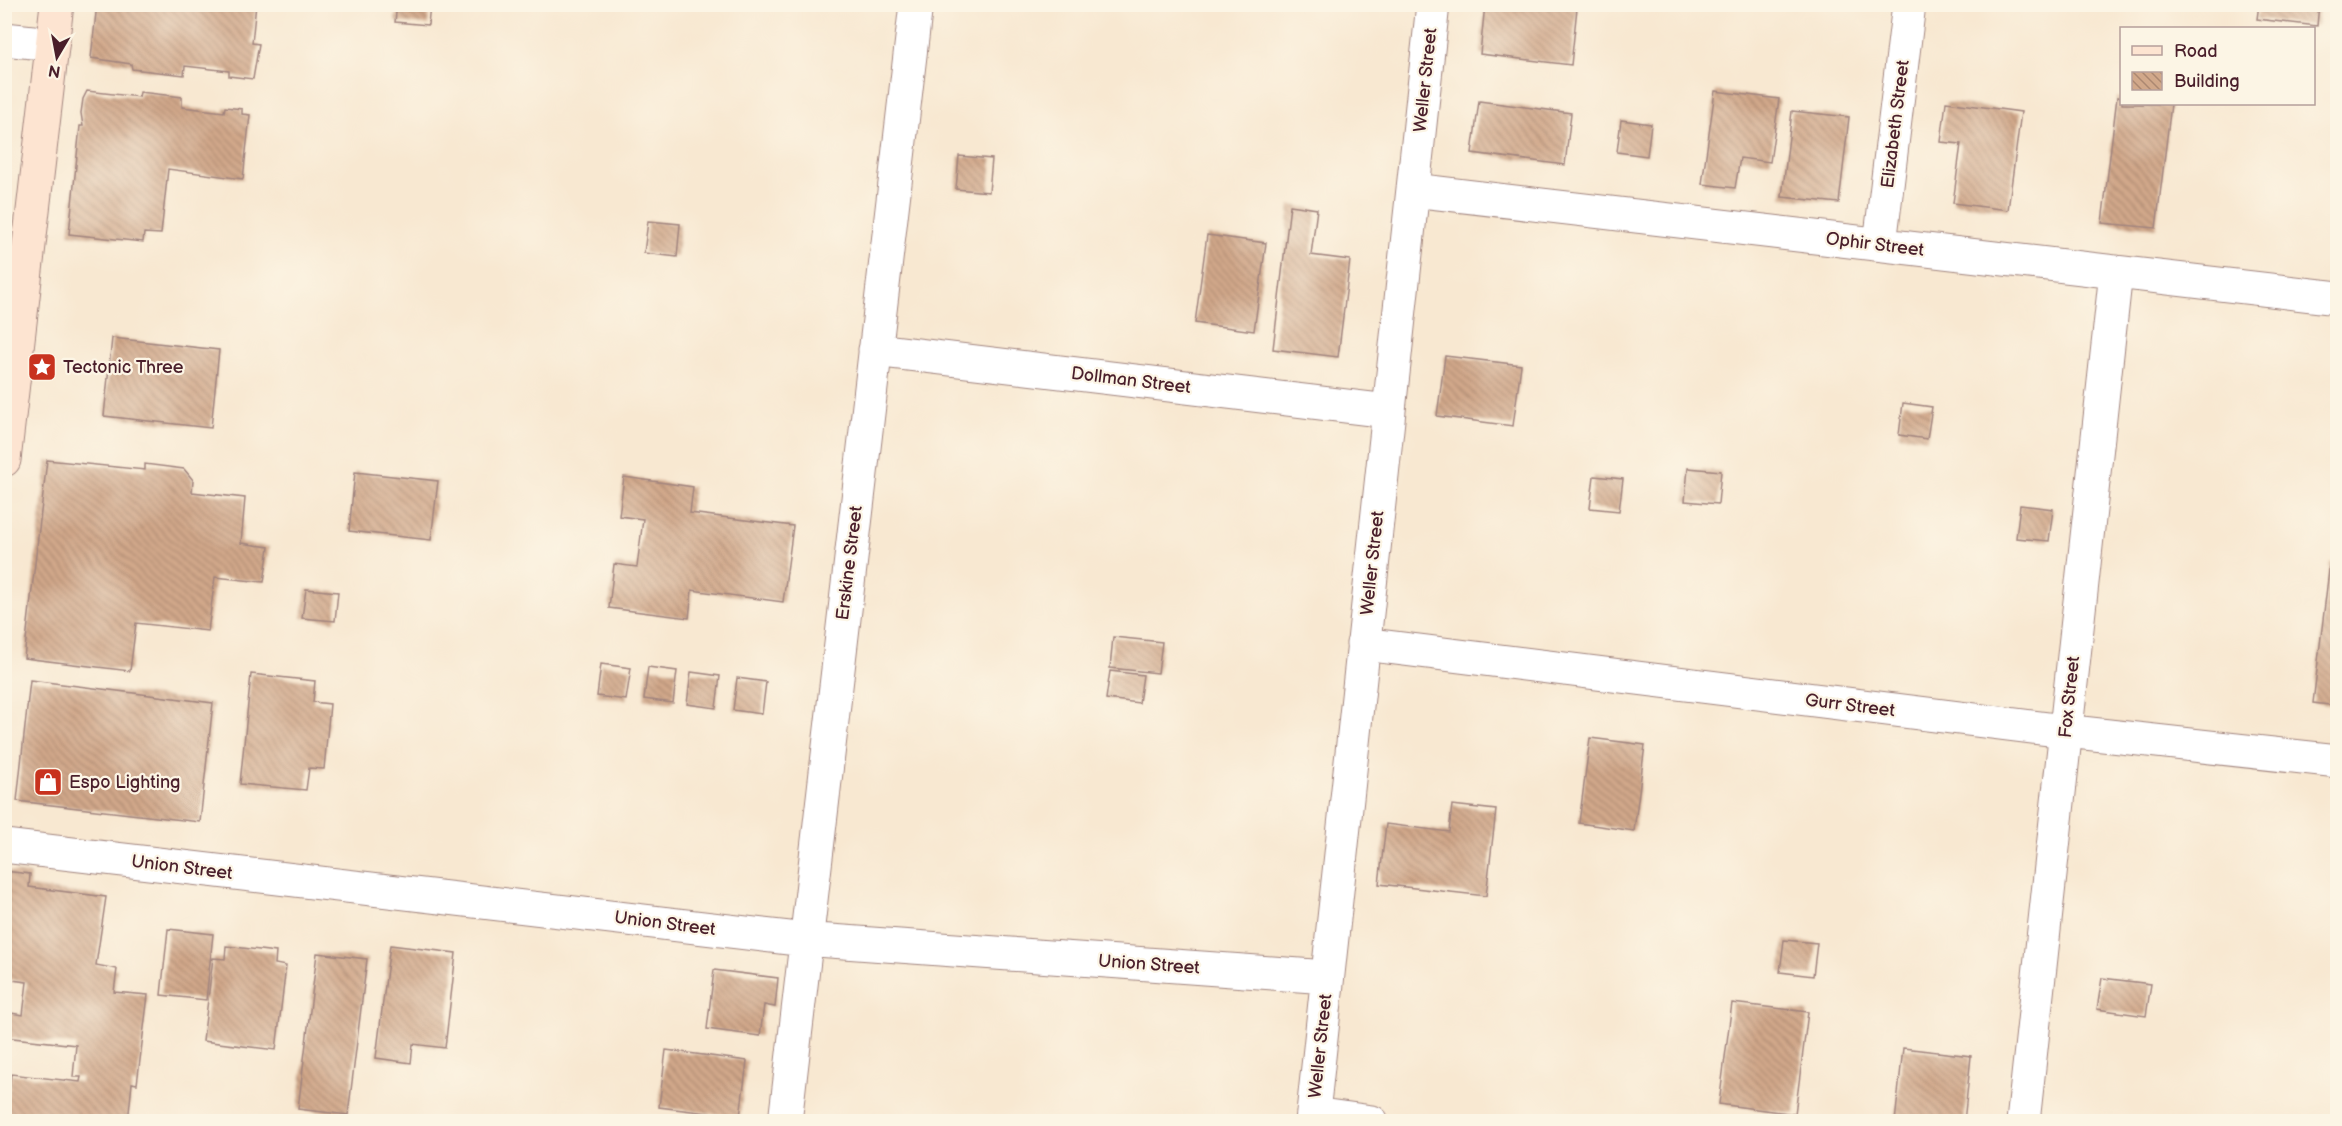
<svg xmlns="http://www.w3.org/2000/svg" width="2342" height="1126" viewBox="0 0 2342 1126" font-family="'Balsamiq Sans',sans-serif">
<defs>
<pattern id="building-back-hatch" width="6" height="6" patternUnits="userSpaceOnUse" patternTransform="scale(1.5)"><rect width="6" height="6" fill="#d1a88a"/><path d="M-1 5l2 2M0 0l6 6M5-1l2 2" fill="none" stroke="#ac8871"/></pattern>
</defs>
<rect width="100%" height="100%" fill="#fcf5e5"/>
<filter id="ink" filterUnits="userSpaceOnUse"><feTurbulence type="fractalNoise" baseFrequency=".0167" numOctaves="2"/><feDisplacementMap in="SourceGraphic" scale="12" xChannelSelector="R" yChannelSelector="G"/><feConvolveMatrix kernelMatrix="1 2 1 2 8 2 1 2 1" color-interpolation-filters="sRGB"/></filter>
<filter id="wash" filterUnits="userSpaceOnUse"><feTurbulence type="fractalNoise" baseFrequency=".008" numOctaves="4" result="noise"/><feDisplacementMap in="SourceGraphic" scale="24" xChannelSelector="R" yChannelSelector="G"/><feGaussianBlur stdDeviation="1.35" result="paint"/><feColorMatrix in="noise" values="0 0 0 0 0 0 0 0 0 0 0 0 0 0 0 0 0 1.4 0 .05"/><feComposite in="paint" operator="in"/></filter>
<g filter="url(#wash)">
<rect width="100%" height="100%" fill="#f8e8d1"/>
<g id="blocks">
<path fill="url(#building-back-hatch)" d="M 97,4 L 256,4 L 252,43 L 259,44 L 253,79 L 229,76 L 229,71 L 185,66 L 184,75 L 132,69 L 131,64 L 91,58 Z
M 397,4 L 430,4 L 428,25 L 395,22 Z
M 1485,4 L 1552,4 L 1577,8 L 1571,65 L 1480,54 Z
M 2259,4 L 2319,4 L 2317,26 L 2257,19 Z
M 87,91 L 139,97 L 140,92 L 182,97 L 182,107 L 224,112 L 225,107 L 242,109 L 242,114 L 250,115 L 243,179 L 168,169 L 161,234 L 144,233 L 143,242 L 69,234 L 80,126 L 83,126 L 81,113 L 83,99 Z
M 1715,91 L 1779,99 L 1770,162 L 1740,158 L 1735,188 L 1702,184 Z
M 2117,97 L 2122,98 L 2122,104 L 2171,104 L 2156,228 L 2102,223 Z
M 1479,101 L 1571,113 L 1565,165 L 1472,153 Z
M 1946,102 L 2021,112 L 2008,210 L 1953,203 L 1961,144 L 1941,142 Z
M 1792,111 L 1849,117 L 1839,203 L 1782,197 Z
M 1621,120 L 1651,124 L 1647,156 L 1617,152 Z
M 959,156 L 992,159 L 989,192 L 956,189 Z
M 1290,205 L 1317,209 L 1311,255 L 1350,260 L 1338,357 L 1273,349 Z
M 648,221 L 680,224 L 677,257 L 644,253 Z
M 1207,235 L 1266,243 L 1254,331 L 1195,323 Z
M 112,338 L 219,350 L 211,428 L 104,416 Z
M 1445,356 L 1521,365 L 1513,426 L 1437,416 Z
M 1903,403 L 1932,407 L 1927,439 L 1899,435 Z
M 47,460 L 145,470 L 145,464 L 184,469 L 193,480 L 192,492 L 245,498 L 241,543 L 269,547 L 264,582 L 215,577 L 208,631 L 136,623 L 130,671 L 24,658 Z
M 1688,468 L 1721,471 L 1718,504 L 1685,501 Z
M 355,472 L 438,481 L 431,540 L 349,531 Z
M 1594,476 L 1623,479 L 1619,511 L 1590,508 Z
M 624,477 L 693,487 L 690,513 L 793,526 L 783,602 L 692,590 L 689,618 L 609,608 L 614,564 L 637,567 L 643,519 L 619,516 Z
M 2020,505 L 2053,509 L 2049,541 L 2016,538 Z
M 2330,562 L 2338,563 L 2338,706 L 2313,703 Z
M 306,589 L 338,592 L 335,621 L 302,618 Z
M 1113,637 L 1162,642 L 1158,673 L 1110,668 Z
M 601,664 L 631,668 L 626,700 L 597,696 Z
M 648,667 L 677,671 L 673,703 L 644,699 Z
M 1110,671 L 1143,675 L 1139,703 L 1106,699 Z
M 691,672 L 720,676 L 716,708 L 687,704 Z
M 251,674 L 315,681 L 313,702 L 330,704 L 324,769 L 309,768 L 306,790 L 240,784 Z
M 737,678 L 766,682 L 762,714 L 733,710 Z
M 30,680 L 213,703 L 200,822 L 17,801 Z
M 1590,738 L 1645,745 L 1634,831 L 1579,823 Z
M 1452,805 L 1496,810 L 1486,896 L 1379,884 L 1386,824 L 1449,832 Z
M 4,871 L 30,874 L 29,887 L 106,897 L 96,965 L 117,969 L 114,992 L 148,995 L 137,1084 L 132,1083 L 128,1122 L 5,1122 L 11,1074 L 80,1082 L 81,1077 L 73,1077 L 76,1045 L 4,1037 L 4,1012 L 23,1015 L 27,982 L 4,979 Z
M 168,929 L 213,934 L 206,1000 L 161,995 Z
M 1784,940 L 1817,943 L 1813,976 L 1780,972 Z
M 390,945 L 456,953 L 445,1048 L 413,1044 L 411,1063 L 376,1058 Z
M 226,946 L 276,952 L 275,964 L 286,966 L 276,1050 L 203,1041 L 213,958 L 225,959 Z
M 317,953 L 367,959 L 348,1115 L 298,1109 Z
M 714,970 L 778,978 L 775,1007 L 764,1005 L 760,1036 L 707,1029 Z
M 2102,978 L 2151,984 L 2146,1016 L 2097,1009 Z
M 1732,1003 L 1808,1012 L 1795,1114 L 1719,1104 Z
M 1903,1048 L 1971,1056 L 1964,1122 L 1895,1122 Z
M 666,1050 L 747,1061 L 740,1117 L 659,1107 Z"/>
</g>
</g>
<g filter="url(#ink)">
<use href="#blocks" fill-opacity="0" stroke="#a1847e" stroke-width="1.5"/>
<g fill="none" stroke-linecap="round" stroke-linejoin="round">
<g stroke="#a1847e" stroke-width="35">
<path id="street" d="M 4,39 L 52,44
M 1413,190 L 2338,298
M 1880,244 L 1909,4
M 875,350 L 1388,411
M 1363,644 L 2065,731 L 2338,761
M 4,846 L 789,938 L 1327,977
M 1313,1114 L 1372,1122
M 785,1122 L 916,4
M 1312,1122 L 1433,4
M 2023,1122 L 2116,272"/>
</g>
<g stroke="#a1847e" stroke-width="35">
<path id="secondary" d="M 4,460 L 57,4"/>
</g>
<use href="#street" stroke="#fff" stroke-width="33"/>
<use href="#secondary" stroke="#fde4d1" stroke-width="33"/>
</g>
</g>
<defs>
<g id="sight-square" transform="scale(1.5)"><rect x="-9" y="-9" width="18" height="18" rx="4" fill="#c8321e" stroke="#fcf5e5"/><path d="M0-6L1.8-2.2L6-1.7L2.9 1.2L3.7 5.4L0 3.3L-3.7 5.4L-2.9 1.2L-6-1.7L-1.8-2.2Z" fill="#fff"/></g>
<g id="shop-square" transform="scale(1.5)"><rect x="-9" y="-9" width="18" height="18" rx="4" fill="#c8321e" stroke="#fcf5e5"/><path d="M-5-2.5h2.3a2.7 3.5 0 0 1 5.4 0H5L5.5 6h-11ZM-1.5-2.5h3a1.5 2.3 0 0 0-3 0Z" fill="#fff"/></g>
</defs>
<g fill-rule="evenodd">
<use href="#sight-square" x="42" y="367"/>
<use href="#shop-square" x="48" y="782"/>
</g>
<g text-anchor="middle" stroke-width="4.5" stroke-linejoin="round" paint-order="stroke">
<g font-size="18" fill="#4a1f2b" stroke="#fcf5e5">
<text transform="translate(1425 80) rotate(-84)" y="6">Weller Street</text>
<text transform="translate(1895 124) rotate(-83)" y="6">Elizabeth Street</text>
<text transform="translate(1875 244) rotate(7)" y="6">Ophir Street</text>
<text transform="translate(1131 380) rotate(7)" y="6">Dollman Street</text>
<text transform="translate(849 563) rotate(-83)" y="6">Erskine Street</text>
<text transform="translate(1372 563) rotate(-84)" y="6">Weller Street</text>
<text transform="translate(2069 697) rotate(-84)" y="6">Fox Street</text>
<text transform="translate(1850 705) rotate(7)" y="6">Gurr Street</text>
<text transform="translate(182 867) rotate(7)" y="6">Union Street</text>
<text transform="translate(665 923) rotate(7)" y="6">Union Street</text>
<text transform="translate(1149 964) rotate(4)" y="6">Union Street</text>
<text transform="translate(1320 1046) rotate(-84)" y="6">Weller Street</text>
</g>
<g font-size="18" fill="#4a1f2b" stroke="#fcf5e5" text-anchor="start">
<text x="63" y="373">Tectonic Three</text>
<text x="69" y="788">Espo Lighting</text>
</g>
</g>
<rect width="2342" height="1126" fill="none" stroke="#fcf5e5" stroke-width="24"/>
<rect x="2120" y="27" width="195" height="78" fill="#fcf5e5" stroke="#b59f9b" stroke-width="1.5"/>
<rect x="2132" y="46" width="30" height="9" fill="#fde4d1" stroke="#b59f9b" stroke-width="1.5"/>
<text x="2174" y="57" font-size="18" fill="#4a1f2b">Road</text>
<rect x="2132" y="72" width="30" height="18" fill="url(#building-back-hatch)" stroke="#b59f9b" stroke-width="1.5"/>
<text x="2174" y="87" font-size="18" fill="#4a1f2b">Building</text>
<g transform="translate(57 57) rotate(190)" stroke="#fcf5e5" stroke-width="4.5" paint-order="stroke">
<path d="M0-4.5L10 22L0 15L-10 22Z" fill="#4a1f2b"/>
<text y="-9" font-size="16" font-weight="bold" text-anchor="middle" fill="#4a1f2b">N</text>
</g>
</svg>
